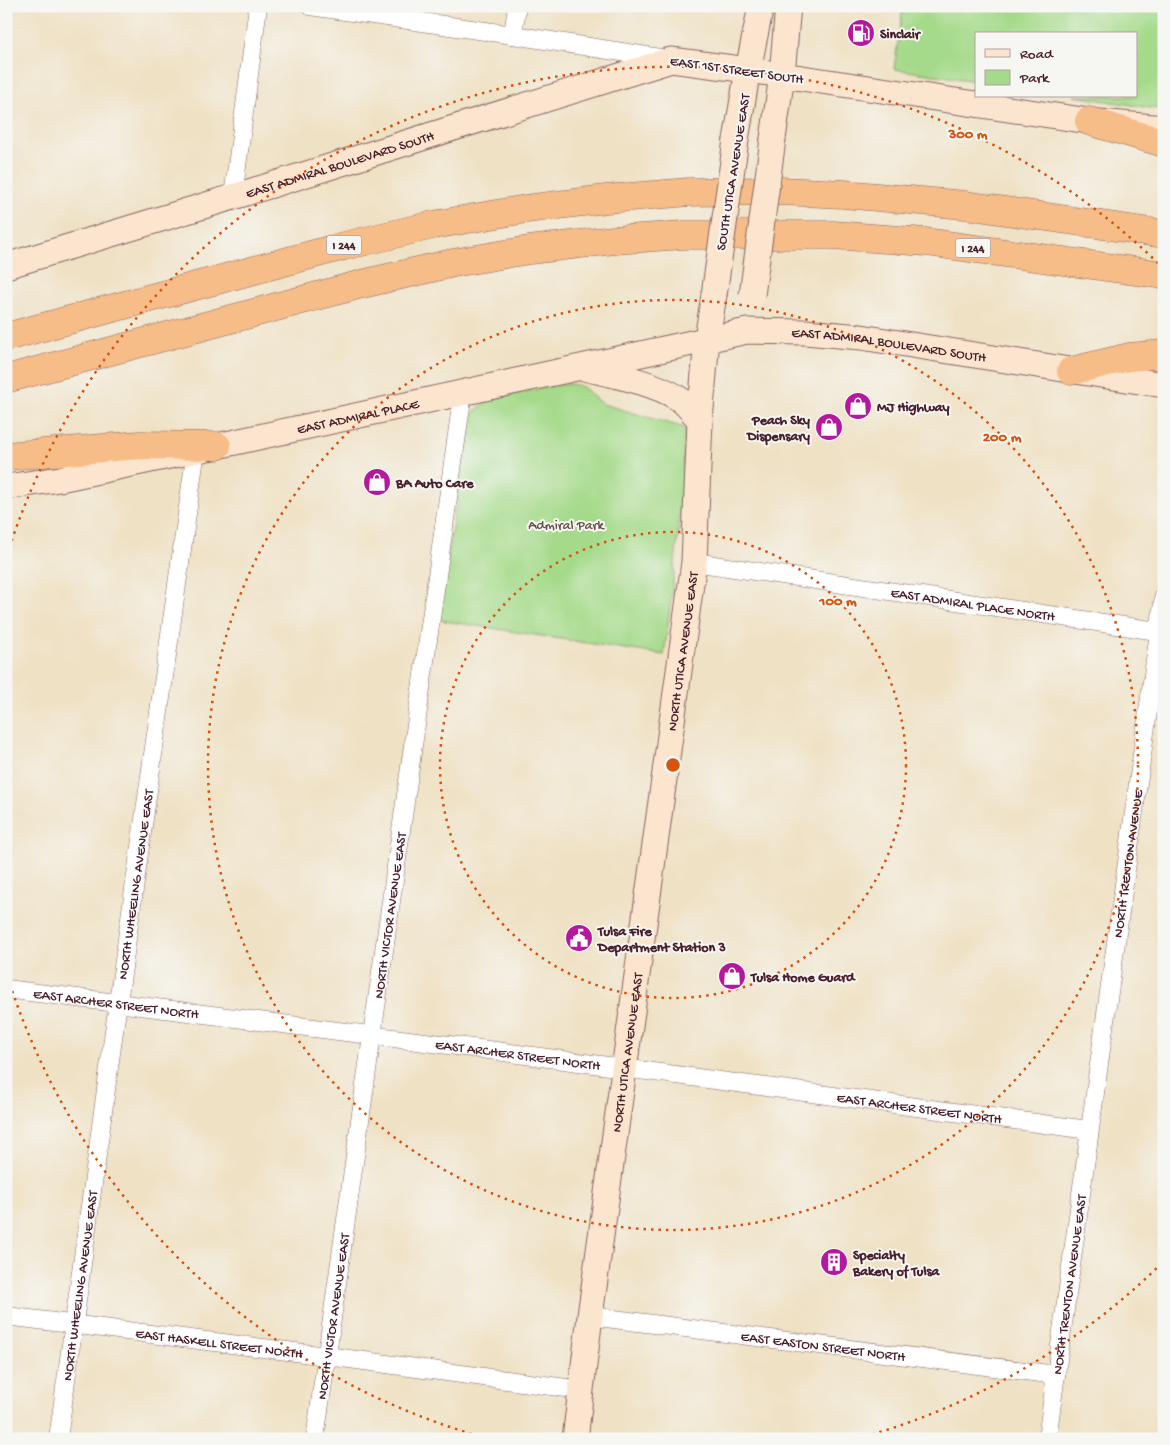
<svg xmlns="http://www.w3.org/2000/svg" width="1170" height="1445" viewBox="0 0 1170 1445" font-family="'Gochi Hand',sans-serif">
<rect width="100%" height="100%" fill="#f6f6f2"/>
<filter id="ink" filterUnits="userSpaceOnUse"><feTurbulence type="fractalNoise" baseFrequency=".02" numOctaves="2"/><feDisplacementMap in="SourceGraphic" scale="10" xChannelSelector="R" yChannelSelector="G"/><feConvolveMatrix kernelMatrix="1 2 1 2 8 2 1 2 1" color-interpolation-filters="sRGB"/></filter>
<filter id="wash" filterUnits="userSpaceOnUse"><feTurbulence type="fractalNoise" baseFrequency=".0096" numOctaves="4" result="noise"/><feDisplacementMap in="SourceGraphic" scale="20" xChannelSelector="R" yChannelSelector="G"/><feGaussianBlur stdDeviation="1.12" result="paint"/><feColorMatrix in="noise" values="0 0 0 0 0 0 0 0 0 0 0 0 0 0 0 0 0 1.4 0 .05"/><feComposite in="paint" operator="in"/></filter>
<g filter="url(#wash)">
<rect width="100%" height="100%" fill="#efe1c4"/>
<path fill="#a5da8a" stroke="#787c5a" d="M 903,6 L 1149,6 L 1164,9 L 1164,110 L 1074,96 L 1136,96 L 1136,34 L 976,34 L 976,81 L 894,69 Z
M 568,384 C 591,385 587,396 603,404 L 685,428 C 682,504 674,580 664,655 L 439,620 L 467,421 L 471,422 L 475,411 L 488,400 L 550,386 Z"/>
</g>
<g filter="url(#ink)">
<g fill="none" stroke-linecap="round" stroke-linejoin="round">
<g stroke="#846361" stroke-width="19">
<g id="street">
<path d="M 310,6 L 513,35 L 666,59"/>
<path d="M 513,35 L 517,6"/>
<path d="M 233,197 L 258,6"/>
<path id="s1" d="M 694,562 L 1164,632"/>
<path id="s2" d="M 6,989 L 496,1051 L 1089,1130"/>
<path id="s3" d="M 6,1316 L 327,1356 L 581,1390"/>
<path id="s4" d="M 590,1316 L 1056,1375"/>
<path id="s5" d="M 58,1439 L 115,1024 L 196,450"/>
<path id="s6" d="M 315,1439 L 463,392"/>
<path id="s7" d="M 1047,1439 L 1164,596"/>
</g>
</g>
<g stroke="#846361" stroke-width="27">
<g id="secondary">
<path d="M 773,139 L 782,75 L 788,6"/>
<path d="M 736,140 L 748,70 L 761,6"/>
<path id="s8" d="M 6,266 L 233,197 L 671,60 L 748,70 L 1089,121 L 1164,128"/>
<path d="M 584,368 C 613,375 653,382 678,398 C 686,403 693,413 700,420"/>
<path id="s9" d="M 6,487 L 60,479 L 217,446 L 747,331 L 805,332 L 861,337 L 1164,385"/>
<path id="s10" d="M 575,1439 L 590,1316 L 694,562 L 700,420 L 707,339 L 714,295"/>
</g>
</g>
<g stroke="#846361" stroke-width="29">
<path id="highway" d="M 1089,121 L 1164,143
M 6,337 L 344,246 L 433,225 L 526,209 L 606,199 L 689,192 L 781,191 L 844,194 L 965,205 L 1164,234
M 1071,371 L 1129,357 L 1164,354
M 6,379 L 362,284 L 453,263 L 529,250 L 614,240 L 683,235 L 833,235 L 926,242 L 1164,275
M 6,456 L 140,445 L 217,446"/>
</g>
<use href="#street" stroke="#fff" stroke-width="18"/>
<use href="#secondary" stroke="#fce5cf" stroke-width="25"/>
<use href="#highway" stroke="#f7bd88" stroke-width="28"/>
<g stroke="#846361" stroke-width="27" stroke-linecap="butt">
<path id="secondary-bridge" d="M 714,295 L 736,140
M 752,295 L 773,139"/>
</g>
<use href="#secondary-bridge" stroke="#fce5cf" stroke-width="25"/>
</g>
</g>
<g fill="none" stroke="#d8530f" stroke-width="2.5" stroke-dasharray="2.5 5">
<circle cx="673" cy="765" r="233"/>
<circle cx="673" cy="765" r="465"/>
<path d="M1162 1263A698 698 0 0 1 860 1438M486 1438A698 698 0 0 1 7 975M7 555A698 698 0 0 1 1162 267"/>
</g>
<defs>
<g id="fuel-disc" transform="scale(1.4375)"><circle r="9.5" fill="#b5179e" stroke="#f6f6f2"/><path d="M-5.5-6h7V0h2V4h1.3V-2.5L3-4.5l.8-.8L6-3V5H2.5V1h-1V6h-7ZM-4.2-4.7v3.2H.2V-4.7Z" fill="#fff"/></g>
<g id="shop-disc" transform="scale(1.4375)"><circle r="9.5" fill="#b5179e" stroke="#f6f6f2"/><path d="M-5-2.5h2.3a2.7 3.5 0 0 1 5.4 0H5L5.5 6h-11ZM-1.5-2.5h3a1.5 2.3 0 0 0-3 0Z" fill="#fff"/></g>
<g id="civic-disc" transform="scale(1.4375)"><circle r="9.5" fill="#b5179e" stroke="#f6f6f2"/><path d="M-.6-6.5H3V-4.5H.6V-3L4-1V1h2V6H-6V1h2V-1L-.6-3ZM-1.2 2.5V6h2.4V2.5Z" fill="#fff"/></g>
<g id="building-disc" transform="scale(1.4375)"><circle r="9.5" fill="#b5179e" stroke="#f6f6f2"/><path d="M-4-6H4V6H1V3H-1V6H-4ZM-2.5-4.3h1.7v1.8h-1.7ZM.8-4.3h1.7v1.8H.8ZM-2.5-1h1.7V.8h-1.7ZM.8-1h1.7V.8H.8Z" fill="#fff"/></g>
</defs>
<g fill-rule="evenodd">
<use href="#fuel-disc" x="861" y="33"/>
<use href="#shop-disc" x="858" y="406"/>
<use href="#shop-disc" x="829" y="427"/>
<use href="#shop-disc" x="377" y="482"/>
<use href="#civic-disc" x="579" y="938"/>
<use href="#shop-disc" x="732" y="976"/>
<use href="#building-disc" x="834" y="1262"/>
</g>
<g text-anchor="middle" stroke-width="4" stroke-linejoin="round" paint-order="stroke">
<g fill="#f6f6f2" stroke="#7e6067" stroke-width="1">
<rect x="326.5" y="235.5" width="35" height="19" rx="4"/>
<rect x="955.5" y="238.5" width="35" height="19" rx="4"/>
</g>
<g font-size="12" font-weight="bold" fill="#4a1f2b">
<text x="344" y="249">I 244</text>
<text x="973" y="252">I 244</text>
</g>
<g font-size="14" font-weight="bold" fill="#4a1f2b" stroke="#f6f6f2" text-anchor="start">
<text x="880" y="38">Sinclair</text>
<text x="877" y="411">MJ Highway</text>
<text x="810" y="424" text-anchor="end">Peach Sky<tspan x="810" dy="16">Dispensary</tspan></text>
<text x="396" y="487">BA Auto Care</text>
<text x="598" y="935">Tulsa Fire<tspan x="598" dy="16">Department Station 3</tspan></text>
<text x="751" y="981">Tulsa Home Guard</text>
<text x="853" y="1259">Specialty<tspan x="853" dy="16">Bakery of Tulsa</tspan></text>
</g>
<g font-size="14" fill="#4a1f2b" stroke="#f6f6f2">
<text transform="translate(737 69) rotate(8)" y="5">EAST 1ST STREET SOUTH</text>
<text dy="5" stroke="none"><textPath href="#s8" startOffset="349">EAST ADMIRAL BOULEVARD SOUTH</textPath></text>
<text transform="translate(732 172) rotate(-81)" y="5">SOUTH UTICA AVENUE EAST</text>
<text dy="5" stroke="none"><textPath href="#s9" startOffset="900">EAST ADMIRAL BOULEVARD SOUTH</textPath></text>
<text dy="5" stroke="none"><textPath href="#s9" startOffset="359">EAST ADMIRAL PLACE</textPath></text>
<text dy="5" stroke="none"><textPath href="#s1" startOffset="282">EAST ADMIRAL PLACE NORTH</textPath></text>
<text dy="5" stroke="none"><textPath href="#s10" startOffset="795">NORTH UTICA AVENUE EAST</textPath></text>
<text dy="5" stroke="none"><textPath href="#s7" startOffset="581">NORTH TRENTON AVENUE</textPath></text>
<text dy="5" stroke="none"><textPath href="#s5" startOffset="560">NORTH WHEELING AVENUE EAST</textPath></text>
<text dy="5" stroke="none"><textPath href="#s6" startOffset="529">NORTH VICTOR AVENUE EAST</textPath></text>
<text dy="5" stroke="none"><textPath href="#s2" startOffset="111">EAST ARCHER STREET NORTH</textPath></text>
<text dy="5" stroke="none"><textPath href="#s10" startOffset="390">NORTH UTICA AVENUE EAST</textPath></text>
<text dy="5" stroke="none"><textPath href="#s2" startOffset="516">EAST ARCHER STREET NORTH</textPath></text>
<text dy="5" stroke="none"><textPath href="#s2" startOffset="921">EAST ARCHER STREET NORTH</textPath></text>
<text dy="5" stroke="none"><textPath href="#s7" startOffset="156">NORTH TRENTON AVENUE EAST</textPath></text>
<text dy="5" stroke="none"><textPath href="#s5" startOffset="155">NORTH WHEELING AVENUE EAST</textPath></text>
<text dy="5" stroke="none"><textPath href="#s6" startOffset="124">NORTH VICTOR AVENUE EAST</textPath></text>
<text dy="5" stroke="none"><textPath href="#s3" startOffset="215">EAST HASKELL STREET NORTH</textPath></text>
<text dy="5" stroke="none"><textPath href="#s4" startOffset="235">EAST EASTON STREET NORTH</textPath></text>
</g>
<g font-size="14" fill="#614e43" stroke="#f6f6f2">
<text x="566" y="529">Admiral Park</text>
</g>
</g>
<circle cx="673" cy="765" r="8" fill="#d8530f" stroke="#f6f6f2" stroke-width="2.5"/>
<g font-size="15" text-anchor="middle" font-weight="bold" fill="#d8530f" stroke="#f6f6f2" stroke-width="4" stroke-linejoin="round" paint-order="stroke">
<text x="968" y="138">300 m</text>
<text x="1002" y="441">200 m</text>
<text x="838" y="605">100 m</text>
</g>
<rect width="1170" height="1445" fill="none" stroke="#f6f6f2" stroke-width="25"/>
<rect x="975" y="32" width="162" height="65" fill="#f6f6f2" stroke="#b1a0a2"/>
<rect x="985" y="49" width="25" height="8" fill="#fce5cf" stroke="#b1a0a2"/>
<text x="1020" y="58" font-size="15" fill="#4a1f2b">Road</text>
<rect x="985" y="70" width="25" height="15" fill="#a5da8a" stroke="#b1a0a2"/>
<text x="1020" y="82" font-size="15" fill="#4a1f2b">Park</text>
</svg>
